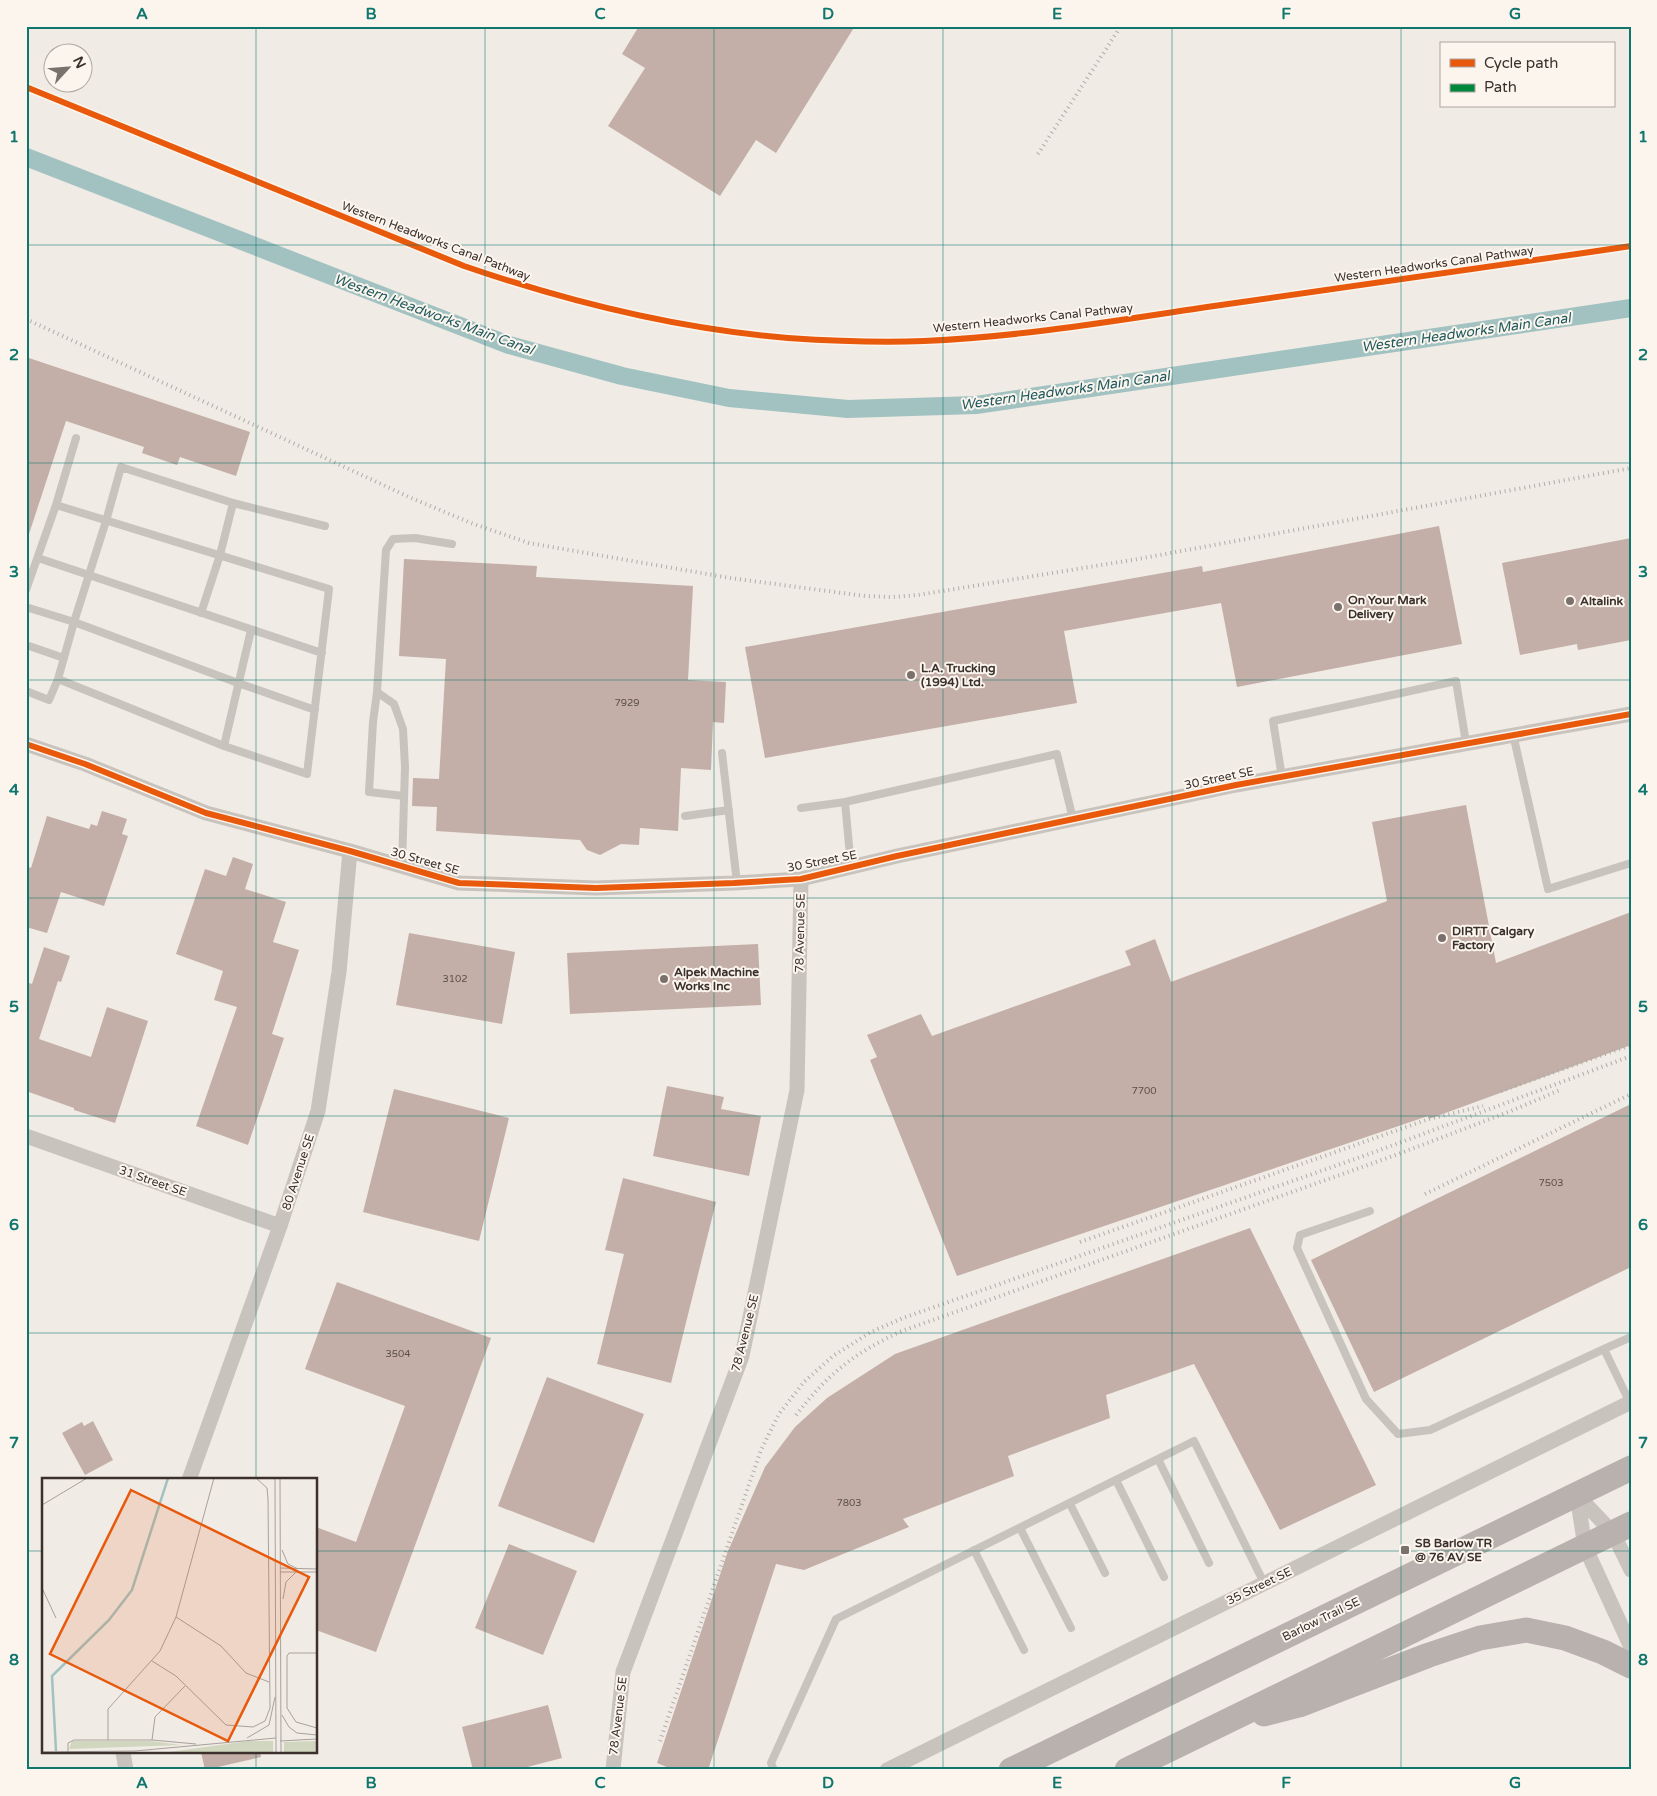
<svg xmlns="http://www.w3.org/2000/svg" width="1657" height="1796" viewBox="0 0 1657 1796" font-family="'Varela Round',sans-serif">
<rect width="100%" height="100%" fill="#f0ebe5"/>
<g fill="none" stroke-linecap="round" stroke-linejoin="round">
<path stroke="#a1c2c1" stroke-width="18" d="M 26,157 L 509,345 L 622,376 L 729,398 L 848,409 L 976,405 L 1631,308"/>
</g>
<path fill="#c3afa7" d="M 639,26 L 855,26 L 776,153 L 756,140 L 720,196 L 608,126 L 645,68 L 622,54 Z
M 26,357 L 250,432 L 236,476 L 180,457 L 177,465 L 142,453 L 144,447 L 66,421 L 29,534 L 26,534 Z
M 1439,526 L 1462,644 L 1237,687 L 1221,603 L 1064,631 L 1077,703 L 765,758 L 745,647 L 1202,566 L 1203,572 Z
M 1631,538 L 1631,640 L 1578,650 L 1577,644 L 1520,655 L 1502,563 Z
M 404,559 L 537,566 L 536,577 L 693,586 L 688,680 L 726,682 L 724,723 L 713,722 L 711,770 L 681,768 L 678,831 L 640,828 L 639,845 L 621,844 L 600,855 L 587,850 L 580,840 L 436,831 L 437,807 L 412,806 L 413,778 L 439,779 L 446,659 L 399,656 Z
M 1466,805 L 1496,963 L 1631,912 L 1631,1045 L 1429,1119 L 1428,1116 L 957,1276 L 870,1060 L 877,1057 L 867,1035 L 921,1014 L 932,1036 L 1131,965 L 1125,951 L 1155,939 L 1171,982 L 1387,901 L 1372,822 Z
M 102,811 L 127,819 L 122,834 L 128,836 L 104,906 L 61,892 L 47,933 L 26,927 L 26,866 L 31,868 L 47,816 L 89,829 L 91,824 L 97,826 Z
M 233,857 L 253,864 L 245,889 L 286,902 L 273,942 L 299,950 L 272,1034 L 284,1038 L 248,1145 L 196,1126 L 237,1007 L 214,1000 L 223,971 L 176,954 L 205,869 L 226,876 Z
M 409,933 L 515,952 L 502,1024 L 396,1005 Z
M 758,944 L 761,1005 L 570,1014 L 567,953 Z
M 44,947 L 70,956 L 61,982 L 58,981 L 39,1039 L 91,1057 L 107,1007 L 148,1021 L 115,1123 L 74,1110 L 74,1108 L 26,1091 L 26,982 L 32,984 Z
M 667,1086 L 724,1097 L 721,1109 L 761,1116 L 749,1176 L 653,1156 Z
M 394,1089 L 509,1118 L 479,1241 L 363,1212 Z
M 1631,1104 L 1631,1267 L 1374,1392 L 1311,1260 Z
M 623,1178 L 716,1202 L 671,1383 L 597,1364 L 624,1254 L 605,1250 Z
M 1250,1228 L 1376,1485 L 1280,1530 L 1194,1364 L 1106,1395 L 1110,1418 L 1008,1456 L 1014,1476 L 903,1519 L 909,1527 L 804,1570 L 776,1564 L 708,1770 L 674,1770 L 657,1763 L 728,1551 L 765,1467 L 795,1427 L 827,1398 L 895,1354 Z
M 337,1282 L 491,1338 L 376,1652 L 316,1630 L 316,1527 L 356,1542 L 405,1406 L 305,1369 Z
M 547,1377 L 644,1414 L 594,1543 L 498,1506 Z
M 93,1421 L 113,1460 L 85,1475 L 62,1433 L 82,1422 L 84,1426 Z
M 509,1544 L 577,1571 L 543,1655 L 475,1628 Z
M 548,1705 L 562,1758 L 516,1770 L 473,1770 L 462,1727 Z
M 201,1752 L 260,1752 L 261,1757 L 205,1770 Z"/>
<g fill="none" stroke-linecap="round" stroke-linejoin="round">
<path stroke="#c9c3be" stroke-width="8" d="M 233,503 L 121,467 L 106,521 L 74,622 L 238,683 L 315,710
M 56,505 L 76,438
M 38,558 L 322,653
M 26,590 L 56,505 L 329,589 L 307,774 L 224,746 L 58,679 L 74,622 L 26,607
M 201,613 L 220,555 L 233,503 L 325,526
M 29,646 L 64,658
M 26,691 L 49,700 L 58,679
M 377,692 L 373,722 L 369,792 L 404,796
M 1513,734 L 1548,889 L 1631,863
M 224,746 L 251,630
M 722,753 L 737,883
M 1282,777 L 1273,721 L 1456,681 L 1466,743
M 801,808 L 845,802
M 685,816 L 729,810
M 402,866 L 405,767 L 403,729 L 394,704 L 377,692 L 386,550 L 393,539 L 415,538 L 452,544
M 851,867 L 845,802 L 1057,754 L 1073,819
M 1370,1211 L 1300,1235 L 1297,1248 L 1366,1399 L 1398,1434 L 1430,1430 L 1604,1349 L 1630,1403
M 1604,1349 L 1631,1337
M 1158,1459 L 1209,1563
M 1116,1480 L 1164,1577
M 1070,1504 L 1105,1573
M 1020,1528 L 1071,1628
M 974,1550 L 1024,1650
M 774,1770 L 771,1763 L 836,1619 L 1194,1441 L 1264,1583"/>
<path stroke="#c9c3be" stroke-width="15" d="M 26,744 L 85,764 L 206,813 L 350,851 L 459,883 L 596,888 L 734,883 L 801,879 L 897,856 L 1236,785 L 1631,714
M 26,1136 L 280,1226
M 189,1480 L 280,1226 L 318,1111 L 339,972 L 350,851
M 1577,1495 L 1585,1547 L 1631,1647
M 1577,1495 L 1613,1533 L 1631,1570
M 123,1752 L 126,1770
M 613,1770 L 623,1672 L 742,1356 L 797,1090 L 801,879
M 887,1770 L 1631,1402"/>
<path stroke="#b8b1ad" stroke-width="25" d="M 1264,1714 L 1299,1705 L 1429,1655 L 1480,1638 L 1526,1630 L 1565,1638 L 1603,1652 L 1631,1666
M 1011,1770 L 1631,1468
M 1127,1770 L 1631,1524"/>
<path stroke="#b1aca8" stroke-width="4" stroke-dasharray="1 4" stroke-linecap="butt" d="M 1038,154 L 1121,26
M 26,319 L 409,497 L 471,523 L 529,543 L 730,578 L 865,596 L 892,597 L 918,595 L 1138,559 L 1631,468
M 1501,1091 L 1631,1045
M 1425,1194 L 1631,1094
M 1080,1242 L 1429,1119 L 1483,1106
M 796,1415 C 829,1373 854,1353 902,1331 L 1393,1156 L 1511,1111 L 1562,1089
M 660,1741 L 761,1450 L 779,1414 L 804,1382 L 833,1356 L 871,1332 L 903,1318 L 1372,1153 L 1631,1056"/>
<path stroke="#00873e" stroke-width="5" stroke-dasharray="10 5" stroke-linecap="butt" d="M 26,1767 L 28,1770"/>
<g stroke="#fbf5ee" stroke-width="9">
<path id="cycleway" d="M 26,87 L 464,266 C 569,302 677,329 788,338 C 833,341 879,343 924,341 C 1019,337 1114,321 1207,307 C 1349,287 1490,267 1631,246
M 26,744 L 85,764 L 206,813 L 350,851 L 459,883 L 596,888 L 734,883 L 801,879 L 897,856 L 1236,785 L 1631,714"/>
</g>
<use href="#cycleway" stroke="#e8590c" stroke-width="6"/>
</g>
<path fill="none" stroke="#0f766e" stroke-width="1" stroke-opacity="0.55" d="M 256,26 L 256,1480M 485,26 L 485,1770M 714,26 L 714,1770M 943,26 L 943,1770M 1172,26 L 1172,1770M 1401,26 L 1401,1770M 26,245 L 1631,245M 26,463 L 1631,463M 26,680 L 1631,680M 26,898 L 1631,898M 26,1116 L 1631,1116M 26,1333 L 1631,1333M 26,1551 L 44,1551M 316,1551 L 1631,1551M 256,1752 L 256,1770"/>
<g fill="#7a716c" stroke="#fbf5ee" stroke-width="2">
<circle cx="1570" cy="601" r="5"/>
<circle cx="1338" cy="607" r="5"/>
<circle cx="911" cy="675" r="5"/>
<circle cx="1442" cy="938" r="5"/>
<circle cx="664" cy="979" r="5"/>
<rect x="1400" y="1545" width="10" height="10" rx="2.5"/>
</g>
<g text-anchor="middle" stroke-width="4" stroke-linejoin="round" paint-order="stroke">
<g font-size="10" fill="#5d504a">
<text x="627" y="706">7929</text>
<text x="455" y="982">3102</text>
<text x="1144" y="1094">7700</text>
<text x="1551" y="1186">7503</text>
<text x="398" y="1357">3504</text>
<text x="849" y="1506">7803</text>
</g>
<g font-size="12" fill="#3b302b" stroke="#fbf5ee">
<text transform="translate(436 241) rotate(21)" y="4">Western Headworks Canal Pathway</text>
<text transform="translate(1434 264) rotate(-8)" y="4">Western Headworks Canal Pathway</text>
<text transform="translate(1033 318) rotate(-6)" y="4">Western Headworks Canal Pathway</text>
<text transform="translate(1219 778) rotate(-12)" y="4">30 Street SE</text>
<text transform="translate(425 861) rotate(16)" y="4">30 Street SE</text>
<text transform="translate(822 861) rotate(-11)" y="4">30 Street SE</text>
<text transform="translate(800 933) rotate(-89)" y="4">78 Avenue SE</text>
<text transform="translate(298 1172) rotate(-72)" y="4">80 Avenue SE</text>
<text transform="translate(153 1181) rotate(19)" y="4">31 Street SE</text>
<text transform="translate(745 1333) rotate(-76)" y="4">78 Avenue SE</text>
<text transform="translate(1259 1586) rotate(-26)" y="4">35 Street SE</text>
<text transform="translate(1321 1619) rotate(-26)" y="4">Barlow Trail SE</text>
<text transform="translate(618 1716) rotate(-83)" y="4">78 Avenue SE</text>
</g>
<g font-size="12" font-weight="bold" fill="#3b302b" stroke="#fbf5ee" text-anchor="start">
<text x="1348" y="604">On Your Mark<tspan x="1348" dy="14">Delivery</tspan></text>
<text x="1580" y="605">Altalink</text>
<text x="921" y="672">L.A. Trucking<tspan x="921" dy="14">(1994) Ltd.</tspan></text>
<text x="1452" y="935">DIRTT Calgary<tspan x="1452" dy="14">Factory</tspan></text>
<text x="674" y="976">Alpek Machine<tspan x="674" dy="14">Works Inc</tspan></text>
<text x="1415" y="1547">SB Barlow TR<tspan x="1415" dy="14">@ 76 AV SE</tspan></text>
</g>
<g font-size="14" font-style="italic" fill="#1f5a5e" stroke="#fbf5ee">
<text transform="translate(434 314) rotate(20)" y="5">Western Headworks Main Canal</text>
<text transform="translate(1466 332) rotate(-8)" y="5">Western Headworks Main Canal</text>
<text transform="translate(1065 390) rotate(-8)" y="5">Western Headworks Main Canal</text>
</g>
</g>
<g transform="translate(42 1478)">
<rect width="275" height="275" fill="#f0ebe5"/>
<path d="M 30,263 L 109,263 L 139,267 L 27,271 ZM 207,263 L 231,263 L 231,275 L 94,275 L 127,274 ZM 275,263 L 275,275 L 242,275 L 242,264 Z" fill="#d1d6bf"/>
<path fill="none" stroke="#a1c2c1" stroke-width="2.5" d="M 14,273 L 10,198 L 67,142 L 90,112 L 126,0"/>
<path fill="none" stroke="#a8a09b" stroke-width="1" d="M 233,0 L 234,275M 238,0 L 239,275M 0,27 L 45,0M 240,72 L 246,86 L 256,91M 238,90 L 275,91M 238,94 L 275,94M 0,110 L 14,140M 241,121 L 244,104 L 254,94M 134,139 L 179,168 L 204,195 L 227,204M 275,175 L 247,175 L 245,178 L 245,230 L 254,244 L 275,250M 110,183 L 134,198 L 184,247 L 211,249 L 223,243 L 228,230 L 226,21 L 225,10 L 214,0M 240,237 L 247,249 L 255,255 L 275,257M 205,260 L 227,247 L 233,219M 66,262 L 66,231 L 118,173 L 134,139 L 172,0M 110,262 L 154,266M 238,263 L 275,261M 0,274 L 93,273 L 234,260M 26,274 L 26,265 L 32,262 L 110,262 L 113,239 L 143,208"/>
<path fill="#e8590c" fill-opacity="0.15" stroke="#e8590c" stroke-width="2.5" d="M 89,12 L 267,99 L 186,263 L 8,176 Z"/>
<rect width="275" height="275" fill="none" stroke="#3b302b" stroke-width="2.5"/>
</g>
<rect width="1657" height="1796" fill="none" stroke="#fbf5ee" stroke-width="55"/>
<rect x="1440" y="42" width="175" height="65" fill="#fbf5ee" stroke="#aea6a0"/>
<rect x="1450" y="59" width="25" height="8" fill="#e8590c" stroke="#aea6a0"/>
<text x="1484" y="68" font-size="15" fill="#3b302b">Cycle path</text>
<rect x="1450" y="84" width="25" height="8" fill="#00873e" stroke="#aea6a0"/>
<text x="1484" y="92" font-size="15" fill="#3b302b">Path</text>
<g transform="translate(68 68) rotate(64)"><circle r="24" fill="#fbf5ee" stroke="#aea6a0"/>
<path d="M0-4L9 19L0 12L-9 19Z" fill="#7a716c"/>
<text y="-8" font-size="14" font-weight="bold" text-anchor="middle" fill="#3b302b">N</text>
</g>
<rect x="28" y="28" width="1602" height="1740" fill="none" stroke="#0f766e" stroke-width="2"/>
<g font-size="16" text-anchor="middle" font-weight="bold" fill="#0f766e">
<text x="142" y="19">A</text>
<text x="371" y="19">B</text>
<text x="600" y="19">C</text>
<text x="828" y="19">D</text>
<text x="1057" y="19">E</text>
<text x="1286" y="19">F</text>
<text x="1515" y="19">G</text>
<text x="14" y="142">1</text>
<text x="1643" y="142">1</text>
<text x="14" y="360">2</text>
<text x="1643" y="360">2</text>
<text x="14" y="577">3</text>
<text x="1643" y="577">3</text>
<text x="14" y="795">4</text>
<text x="1643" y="795">4</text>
<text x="14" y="1012">5</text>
<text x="1643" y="1012">5</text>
<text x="14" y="1230">6</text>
<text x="1643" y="1230">6</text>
<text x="14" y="1448">7</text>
<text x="1643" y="1448">7</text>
<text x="14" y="1665">8</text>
<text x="1643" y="1665">8</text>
<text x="142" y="1788">A</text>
<text x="371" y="1788">B</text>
<text x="600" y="1788">C</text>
<text x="828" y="1788">D</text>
<text x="1057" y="1788">E</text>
<text x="1286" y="1788">F</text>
<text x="1515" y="1788">G</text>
</g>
</svg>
